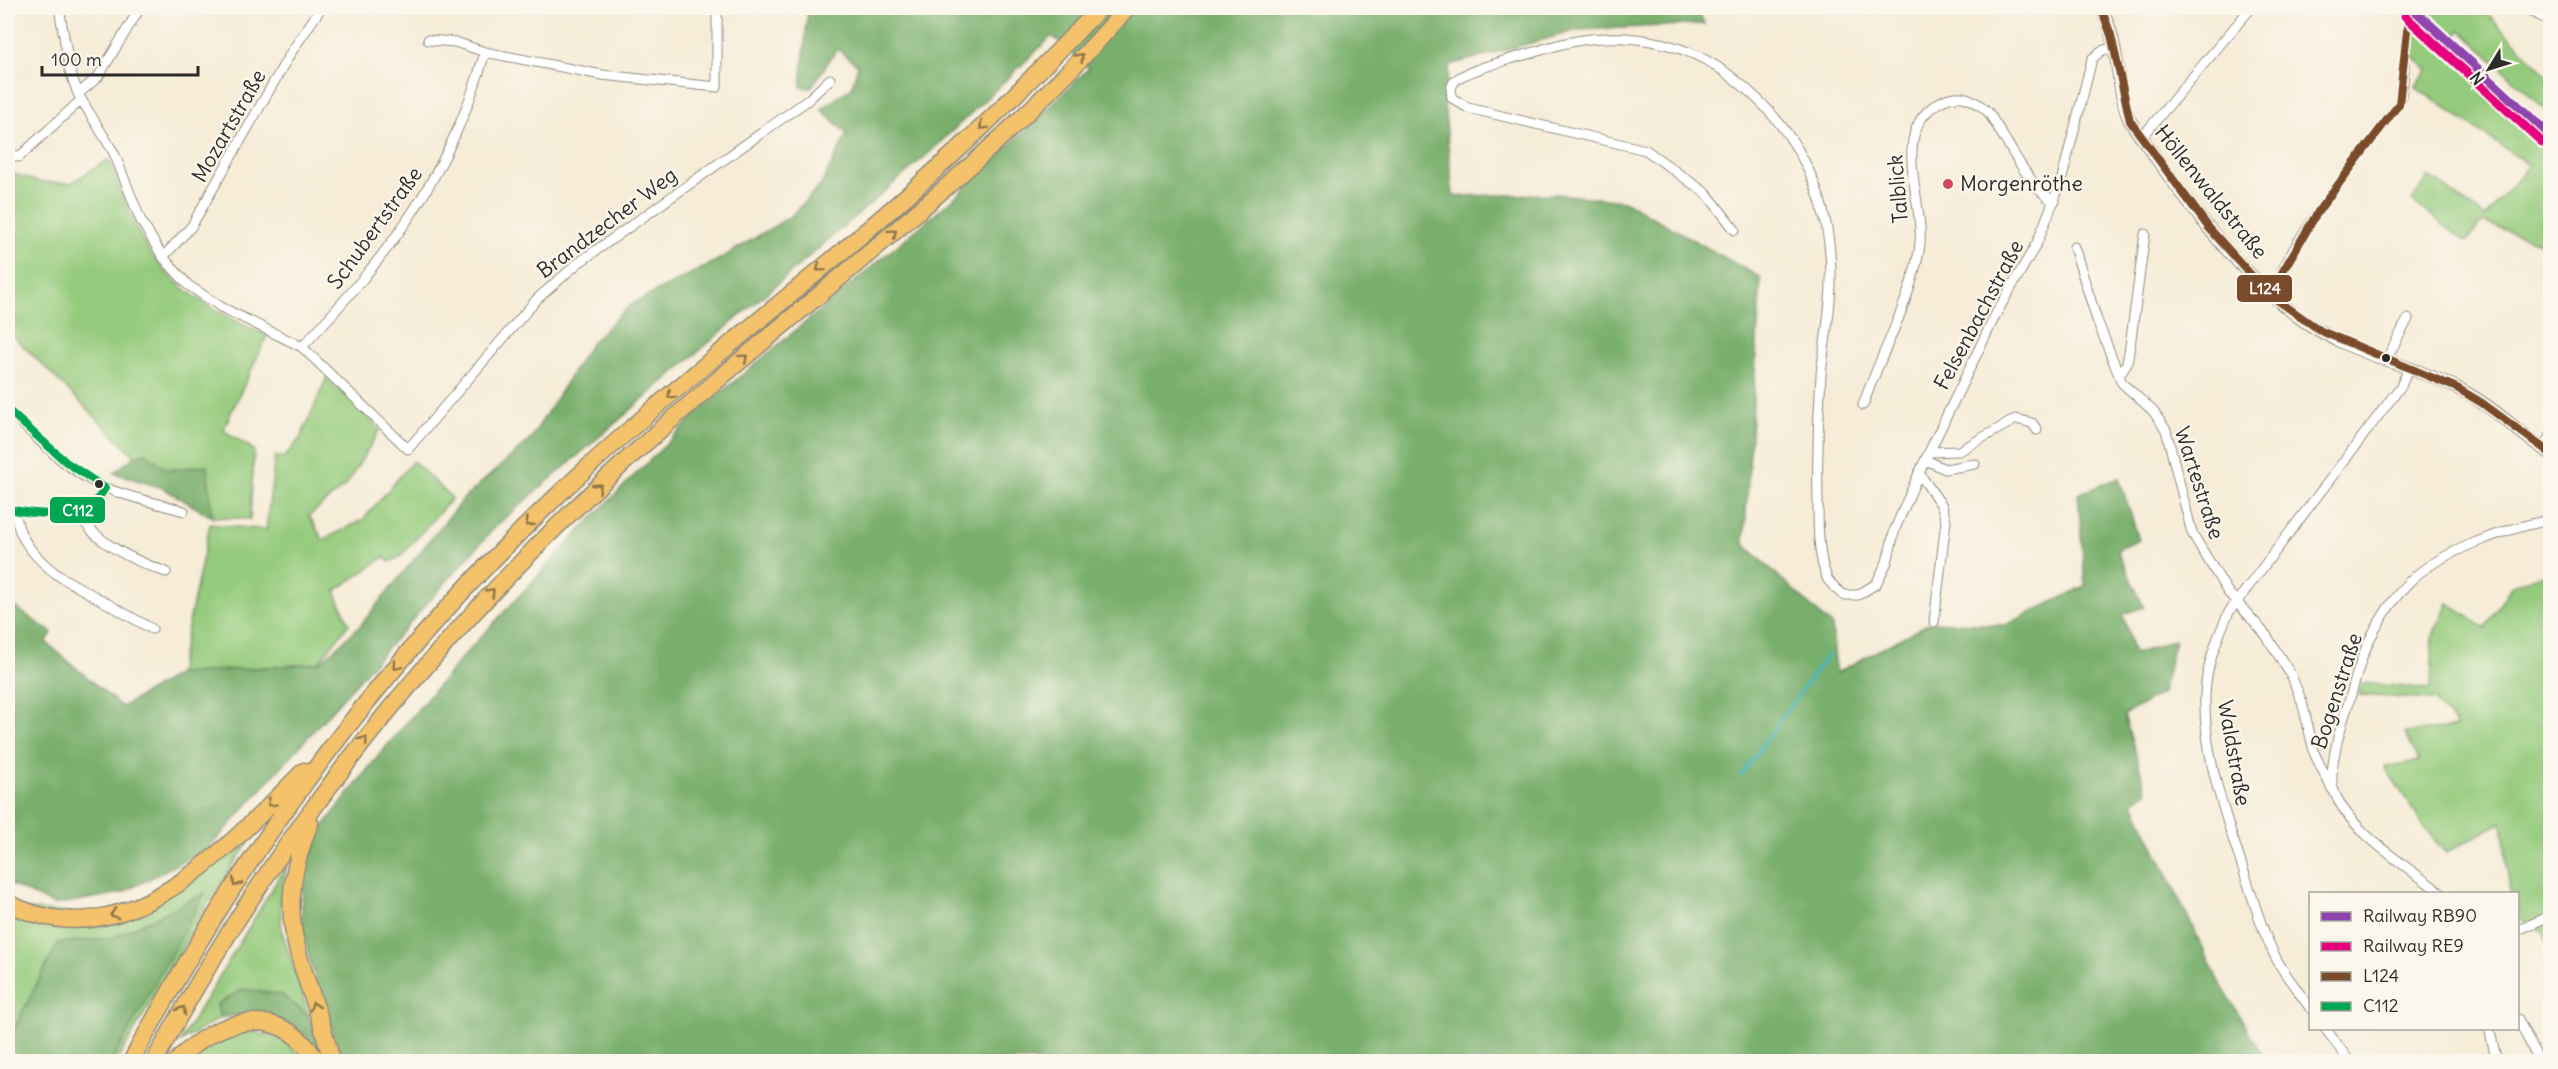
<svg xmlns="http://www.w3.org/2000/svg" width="2558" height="1069" viewBox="0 0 2558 1069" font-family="Delius,sans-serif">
<rect width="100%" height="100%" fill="#fbf7ec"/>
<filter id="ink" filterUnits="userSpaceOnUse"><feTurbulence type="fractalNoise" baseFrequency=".0167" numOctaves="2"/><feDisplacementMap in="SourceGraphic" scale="12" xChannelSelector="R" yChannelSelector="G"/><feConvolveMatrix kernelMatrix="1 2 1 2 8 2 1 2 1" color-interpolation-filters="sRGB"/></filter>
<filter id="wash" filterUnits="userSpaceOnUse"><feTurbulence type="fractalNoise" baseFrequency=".008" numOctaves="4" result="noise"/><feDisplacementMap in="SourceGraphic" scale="24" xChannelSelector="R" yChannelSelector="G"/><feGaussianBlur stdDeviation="1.35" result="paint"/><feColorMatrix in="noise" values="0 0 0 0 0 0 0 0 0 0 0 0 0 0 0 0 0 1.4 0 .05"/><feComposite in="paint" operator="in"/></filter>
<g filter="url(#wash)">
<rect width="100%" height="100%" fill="#f6ecd7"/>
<path fill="#95cb7d" stroke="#607b54" stroke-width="1.5" d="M 2426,8 L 2482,8 L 2550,79 L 2550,114 L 2461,30 L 2446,44 L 2550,141 L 2550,246 L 2482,222 L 2466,242 L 2412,201 L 2429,176 L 2485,217 L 2529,165 L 2415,87 L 2428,70 L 2410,53 L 2409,29 Z
M 109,159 C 119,184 128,211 140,235 C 165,287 218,313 267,336 L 223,430 L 254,450 L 250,519 L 212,517 L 207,465 L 168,470 L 145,453 L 135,456 L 8,331 L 8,172 L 38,182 L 71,183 Z
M 327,377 L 380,429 L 347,484 L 309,516 L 323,540 L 363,520 L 413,461 L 452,498 L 400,557 L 389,562 L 385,557 L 335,591 L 349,624 L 318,663 L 178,674 L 210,524 L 266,530 L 275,457 L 285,457 L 301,437 Z
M 2550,572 L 2550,955 L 2544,932 L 2518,917 L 2518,894 L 2510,893 L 2502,822 L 2446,853 C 2421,827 2405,796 2385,767 L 2419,761 L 2405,733 L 2457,727 L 2434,700 L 2359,695 L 2362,683 L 2431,689 L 2433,635 L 2448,603 L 2485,628 L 2512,585 Z
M 271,809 L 211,898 L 117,1061 L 112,1061 L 204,894 L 113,938 L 58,943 L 8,1040 L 8,908 L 121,916 Z
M 287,864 L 280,899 L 282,931 L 309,1016 L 282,995 L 217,1004 L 220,1018 L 180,1042 Z
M 245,1031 L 283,1038 L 306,1062 L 189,1062 L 212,1042 Z"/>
<path fill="#78af6c" stroke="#526d4c" stroke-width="1.5" d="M 808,8 L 1698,8 L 1704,24 L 1579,30 L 1450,65 L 1444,102 L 1453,196 L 1557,194 L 1624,201 L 1761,278 L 1744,544 L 1832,626 L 1836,673 L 1931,622 L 2006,625 L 2085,586 L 2078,494 L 2119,478 L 2139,540 L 2117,550 L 2144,607 L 2123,614 L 2134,654 L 2175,640 L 2162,693 L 2124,715 L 2147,792 L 2133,802 L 2218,980 L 2267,1061 L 342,1061 L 310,963 L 301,920 L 304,873 L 323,827 L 374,761 L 465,654 L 591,519 L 700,410 L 953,199 L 1089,68 L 1052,36 L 928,154 L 496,526 L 210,847 L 122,893 L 54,905 L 8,883 L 8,602 L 52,633 L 46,642 L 122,707 L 178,674 L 319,663 L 360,626 L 464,498 L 530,440 L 591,343 L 630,305 L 720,259 L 791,216 L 821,185 L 847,134 L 821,109 L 852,87 L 858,65 L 837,49 L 811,88 L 801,87 Z
M 145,453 L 168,470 L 207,465 L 212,517 L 163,488 L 114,473 L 135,456 Z
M 205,893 L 112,1061 L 8,1061 L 8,1040 L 58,943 L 113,938 Z
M 244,989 L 282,995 L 309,1016 L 320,1047 C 283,1018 268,1009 220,1018 L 217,1004 Z"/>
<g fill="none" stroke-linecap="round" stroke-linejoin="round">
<path stroke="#44b4ba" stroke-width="3" d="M 1741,775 L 1828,654"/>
</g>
</g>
<g filter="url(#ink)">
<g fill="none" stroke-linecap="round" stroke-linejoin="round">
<g stroke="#908c81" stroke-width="11">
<path id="minor" d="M 59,8 L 70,71 L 78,94 L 114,153 L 141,221 L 163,257 L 188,285 L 221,307 L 302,347 L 408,449 L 537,299 L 577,264 L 808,100 L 830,79
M 2525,8 L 2550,21
M 428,40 L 455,42 L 485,52
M 78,94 L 98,77 L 140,8
M 2142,137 L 2251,8
M 8,146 L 12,154 L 19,157 L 81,100
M 1735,230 L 1707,194 L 1646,150 L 1468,108 L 1452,98 C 1451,91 1450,86 1455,81 C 1464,70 1527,55 1544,49 C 1604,29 1673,35 1725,72 C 1798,125 1833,196 1831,285 C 1830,315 1824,345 1821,375 C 1818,418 1817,459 1818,502 C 1818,525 1818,557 1827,578 C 1830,584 1838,590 1843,595 L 1858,595 L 1876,584 L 1887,562 L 1895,529 L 1919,473 L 1997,312 L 2037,243 L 2061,182 L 2092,59 L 2101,51 L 2114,47
M 2074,247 L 2097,320 L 2122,383 L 2153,411 L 2166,430 L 2192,533 L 2227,591 L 2266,635 L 2291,675 L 2302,702 L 2315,755 L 2332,789
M 163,257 L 191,227 L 290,54 L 321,8
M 2270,293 L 2296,245 L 2319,210 L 2399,104 C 2409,71 2399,39 2414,8
M 302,347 C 389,254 450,177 485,52 L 602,75 L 717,87 L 717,8
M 2386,360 L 2408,319
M 2119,375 L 2127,363 L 2130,346 L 2145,234
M 1863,405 C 1881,354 1909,305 1919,251 C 1928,204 1884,128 1944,100 C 1962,92 1975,100 1988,112 C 2003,133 2033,195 2055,201
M 8,410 C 37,438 66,470 104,487 C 129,498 158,503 184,511
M 2542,448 L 2550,437
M 1930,452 L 1959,451 L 2016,419 L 2032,423 L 2037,430
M 1926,460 L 1945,469 L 1975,464
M 1919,473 L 1942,506 L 1946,521 L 1934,622
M 8,509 C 29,514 83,519 98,500 C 101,497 103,492 105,488
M 16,511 C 16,539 38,560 59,576 L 152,629
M 79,511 C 89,541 138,562 166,572
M 2442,894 C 2408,866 2350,833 2334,791 C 2327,773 2340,729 2346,711 C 2354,687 2359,660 2371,637 C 2381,618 2394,597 2410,581 C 2441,551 2508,528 2550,520
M 2518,930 L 2550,916
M 2310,1008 C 2301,995 2290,981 2281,967 C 2265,940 2256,908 2246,878 C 2227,820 2203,757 2205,695 C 2206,666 2217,638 2229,612 L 2401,386 L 2409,368
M 2518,1019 L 2538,1059
M 2325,1028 L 2350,1062
M 2489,1028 L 2497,1062"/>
</g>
<g stroke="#908c81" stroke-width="14">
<path id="tertiary" d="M 2101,8 C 2120,43 2115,84 2130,121 C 2180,192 2232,269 2303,320 C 2349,353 2407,363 2457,388 C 2492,405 2518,433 2550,453"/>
</g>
<g stroke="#908c81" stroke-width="19">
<path id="motorway" d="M 310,823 C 267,928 309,964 332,1062
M 8,903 C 126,964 228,846 304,771
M 131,1062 C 242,852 384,660 556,497 C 686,373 831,268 962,146 C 1010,102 1054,55 1100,8
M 154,1062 C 292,804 471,592 692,402 C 840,274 999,156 1127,8
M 176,1062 C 216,1017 282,1001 317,1062"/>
</g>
<use href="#minor" stroke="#fff" stroke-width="9"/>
<use href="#tertiary" stroke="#fff" stroke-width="12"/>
<use href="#motorway" stroke="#f3c26a" stroke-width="16"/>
<g stroke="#fbf7ec" stroke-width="12">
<path id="bus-1" d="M 2101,8 L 2111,35 L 2130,121 L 2209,228 L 2253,277 L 2277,300 L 2321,331 L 2457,388 L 2482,403 L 2550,453
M 2270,293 L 2319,210 L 2399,104 L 2407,31 L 2414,8"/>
</g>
<g stroke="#fbf7ec" stroke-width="12">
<path id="bus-2" d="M 8,410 L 66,462 L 105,488 C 88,522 39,515 8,509"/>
</g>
<use href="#bus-1" stroke="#7a4b2a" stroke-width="8"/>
<use href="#bus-2" stroke="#00a651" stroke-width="8"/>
<g stroke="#fbf7ec" stroke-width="14">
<path id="rail-1" d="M 2412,8 L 2550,135"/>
</g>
<g stroke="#fbf7ec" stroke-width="14">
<path id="rail-2" d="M 2405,16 L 2543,143"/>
</g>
<use href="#rail-1" stroke="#8e44ad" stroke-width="9"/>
<use href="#rail-2" stroke="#e5007d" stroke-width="9"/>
</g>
<defs><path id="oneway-chevron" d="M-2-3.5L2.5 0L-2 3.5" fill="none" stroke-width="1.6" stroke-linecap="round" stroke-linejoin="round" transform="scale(1.5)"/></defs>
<g stroke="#8f764a">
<use href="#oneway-chevron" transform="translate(1080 57) rotate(-46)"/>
<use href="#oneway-chevron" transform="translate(983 126) rotate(136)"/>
<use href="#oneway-chevron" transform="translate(893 233) rotate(-40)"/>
<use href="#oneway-chevron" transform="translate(820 268) rotate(140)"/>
<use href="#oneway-chevron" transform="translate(744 358) rotate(-40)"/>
<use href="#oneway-chevron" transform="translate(671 395) rotate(139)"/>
<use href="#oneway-chevron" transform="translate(598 487) rotate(-43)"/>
<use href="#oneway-chevron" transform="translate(529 523) rotate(136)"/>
<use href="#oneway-chevron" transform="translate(491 592) rotate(-46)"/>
<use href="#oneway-chevron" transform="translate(397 666) rotate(130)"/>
<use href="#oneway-chevron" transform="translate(364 740) rotate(-52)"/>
<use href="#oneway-chevron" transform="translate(271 803) rotate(135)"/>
<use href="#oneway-chevron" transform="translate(236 883) rotate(122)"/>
<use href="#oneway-chevron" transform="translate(114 914) rotate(164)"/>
<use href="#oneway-chevron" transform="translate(314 1006) rotate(-109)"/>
<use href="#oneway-chevron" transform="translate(182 1010) rotate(-60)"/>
</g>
</g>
<circle fill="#d1495b" stroke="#fbf7ec" stroke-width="2" cx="1948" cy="184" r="6"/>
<g fill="#2b2b2b" stroke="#fbf7ec" stroke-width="2">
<circle cx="2386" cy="358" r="5"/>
<circle cx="99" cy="484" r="5"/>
</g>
<g text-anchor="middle" stroke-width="4.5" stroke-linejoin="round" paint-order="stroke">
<g font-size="21" fill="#2b2b2b" stroke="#fbf7ec">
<text transform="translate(229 126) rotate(-60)" y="7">Mozartstraße</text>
<text transform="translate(1898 189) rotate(-95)" y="7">Talblick</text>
<text transform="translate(2211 192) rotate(51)" y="7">Höllenwaldstraße</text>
<text transform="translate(607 223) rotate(-37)" y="7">Brandzecher Weg</text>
<text transform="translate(375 228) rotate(-54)" y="7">Schubertstraße</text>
<text transform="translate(1979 315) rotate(-62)" y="7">Felsenbachstraße</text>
<text transform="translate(2199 483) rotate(72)" y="7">Wartestraße</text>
<text transform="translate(2337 691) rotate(-72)" y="7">Bogenstraße</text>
<text transform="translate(2234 753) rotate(80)" y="7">Waldstraße</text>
</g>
<g font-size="21" fill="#2b2b2b" stroke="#fbf7ec" text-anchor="start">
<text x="1960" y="191">Morgenröthe</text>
</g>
</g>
<g stroke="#fbf7ec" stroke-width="2">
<rect x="2236" y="274" width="57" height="29" rx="6" fill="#7a4b2a"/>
<rect x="49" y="496" width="57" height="28" rx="6" fill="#00a651"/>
</g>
<g font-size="16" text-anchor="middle" font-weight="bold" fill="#fff">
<text x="2265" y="294">L124</text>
<text x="78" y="516">C112</text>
</g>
<rect width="2558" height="1069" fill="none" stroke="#fbf7ec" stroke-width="30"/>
<rect x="2309" y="892" width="210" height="138" fill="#fbf7ec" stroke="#a8a59f" stroke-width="1.5"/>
<rect x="2321" y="912" width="30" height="9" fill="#8e44ad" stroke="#a8a59f" stroke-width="1.5"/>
<text x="2363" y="922" font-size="18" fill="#2b2b2b">Railway RB90</text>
<rect x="2321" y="942" width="30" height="9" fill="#e5007d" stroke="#a8a59f" stroke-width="1.5"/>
<text x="2363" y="952" font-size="18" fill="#2b2b2b">Railway RE9</text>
<rect x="2321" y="972" width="30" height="9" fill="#7a4b2a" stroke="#a8a59f" stroke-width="1.5"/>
<text x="2363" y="982" font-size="18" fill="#2b2b2b">L124</text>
<rect x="2321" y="1002" width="30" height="9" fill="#00a651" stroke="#a8a59f" stroke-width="1.5"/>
<text x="2363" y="1012" font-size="18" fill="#2b2b2b">C112</text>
<g transform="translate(2489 69) rotate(232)" stroke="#fbf7ec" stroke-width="4.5" paint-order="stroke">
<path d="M0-4.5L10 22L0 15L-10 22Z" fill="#2b2b2b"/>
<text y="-9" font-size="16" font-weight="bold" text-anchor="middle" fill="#2b2b2b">N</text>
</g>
<path d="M42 66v9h156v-9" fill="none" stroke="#2b2b2b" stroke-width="3"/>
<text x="51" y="66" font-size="18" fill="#2b2b2b" stroke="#fbf7ec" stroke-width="4.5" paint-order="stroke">100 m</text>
</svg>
